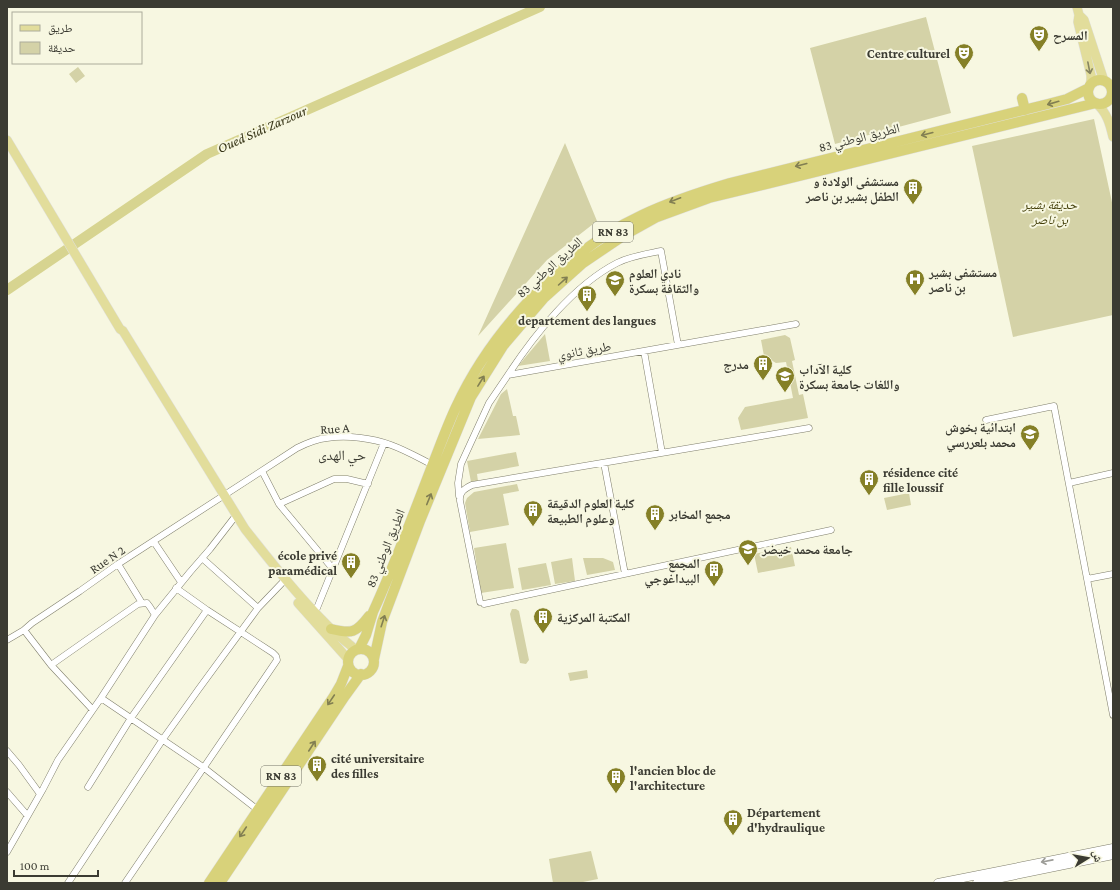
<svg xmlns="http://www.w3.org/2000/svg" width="1120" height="890" viewBox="0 0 1120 890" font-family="'Crimson Pro','Noto Naskh Arabic',serif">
<rect width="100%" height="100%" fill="#f7f7e1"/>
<path fill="#d4d2a7" d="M 926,17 L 951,113 L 835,144 L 810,48 Z
M 78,67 L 85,76 L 76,83 L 69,74 Z
M 1094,119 L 1113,207 L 1113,315 L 1013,337 L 972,146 Z
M 565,143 L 597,221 L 547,260 L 478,336 Z
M 545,334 L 550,361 L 518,366 Z
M 785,335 L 790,338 L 795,360 L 792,361 L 799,395 L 803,394 L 808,418 L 741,430 L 738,418 L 745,407 L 793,398 L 786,362 L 776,363 L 764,356 L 761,340 Z
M 507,389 L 513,416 L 516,416 L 520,435 L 478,439 L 501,394 Z
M 516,452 L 519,466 L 477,474 L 478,481 L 471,482 L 467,461 Z
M 517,484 L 519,491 L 503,494 L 509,525 L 470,532 L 465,503 L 467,498 L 474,492 Z
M 909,493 L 911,505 L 887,510 L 884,498 Z
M 506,543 L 514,588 L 481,593 L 474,548 Z
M 791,547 L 795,566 L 758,573 L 754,554 Z
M 572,558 L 575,581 L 555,584 L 551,562 Z
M 583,558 L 603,558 L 613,562 L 615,570 L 587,575 Z
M 546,563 L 551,585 L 522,590 L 518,568 Z
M 512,609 L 516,609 L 519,611 L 529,660 L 526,664 L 520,663 L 510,614 Z
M 587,670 L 588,678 L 570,681 L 568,673 Z
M 591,851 L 598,879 L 578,883 L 553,883 L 549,859 Z"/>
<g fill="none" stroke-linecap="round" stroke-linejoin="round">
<path stroke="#d7d490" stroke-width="10" d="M 7,290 L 207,154 L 540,7"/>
<g stroke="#7f7e6b" stroke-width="7">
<path id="minor" d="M 1111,87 L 1113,86
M 644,351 L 662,453
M 508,375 C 534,335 574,285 617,263 C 631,256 646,254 661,251 L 678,345
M 986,420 L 1054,406 L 1113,715
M 604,463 L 625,574
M 262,471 L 279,504 L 333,569
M 1069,483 L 1113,473
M 459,496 L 458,483 L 461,464 L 489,403 L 508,375 L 796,324
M 279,504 L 334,479 L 347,479 L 368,484
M 154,542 L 181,582
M 202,558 L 258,608
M 118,564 L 142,603
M 1087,579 L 1113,574
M 480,602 L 460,501 C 459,492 464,489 472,485 L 809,428
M 484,604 L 831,530
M 315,613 L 384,443
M 24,630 L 51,665 L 92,709
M 7,640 L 24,630 L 32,623 L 80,591 L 118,564 L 297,448 C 307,443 316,439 327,438 C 347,435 372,438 391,445 C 405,450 419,458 433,465
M 51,665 L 138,604 L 147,603 L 150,607 L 155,615
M 101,698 L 203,767 L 258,810
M 7,751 L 19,765 L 40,794
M 88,787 L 131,718 L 207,610
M 7,792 L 27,815
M 7,852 L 43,789 L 58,760 L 101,698 L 155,615 L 190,572 L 210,549 L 234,518
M 68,883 L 163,739 L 198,690 L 258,608 L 282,583
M 125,883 L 277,660 L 276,656 L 273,653 L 207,610 L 176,588"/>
</g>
<g stroke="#7f7e6b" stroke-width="9">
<path id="secondary" d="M 938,883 L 1113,848
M 977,883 L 1113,855"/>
</g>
<g stroke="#e0e0de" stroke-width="10">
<path id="primary" d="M 1077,7 L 1079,15 L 1078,22 L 1091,75 L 1091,80 L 1090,86
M 1079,15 L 1084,20 L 1104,81
M 1112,95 L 1113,99
M 1097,104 C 1107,113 1110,124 1113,137
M 7,140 L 120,329 L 123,331 L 245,529 C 271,562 298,596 328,626 C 336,634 347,642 356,650
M 298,603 L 348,659"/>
</g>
<g stroke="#e0e0de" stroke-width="11">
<path id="trunk" d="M1088 92a12 12 0 1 1 24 0a12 12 0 1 1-24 0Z
M 1022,98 L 1025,110
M 331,629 C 352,634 356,633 369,616
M 359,649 L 366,635 L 373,612 C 395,564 413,515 432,466 C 440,446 447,426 456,407 C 491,331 566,250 642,215 C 671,201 700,192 730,183 L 1048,104 L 1067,99 L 1089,88
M348 662a13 13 0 1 1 26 0a13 13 0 1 1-26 0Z
M 374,659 L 382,622 L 420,521 L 471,397 L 503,346 L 544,298 L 583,263 L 623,236 L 657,217 L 709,198 L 1096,103
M 209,883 L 334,696 L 341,684 L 348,666
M 220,883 L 345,696 L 361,674"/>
</g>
<use href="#minor" stroke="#fff" stroke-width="6"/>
<use href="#secondary" stroke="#fff" stroke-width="8"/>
<use href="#primary" stroke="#e2dd9b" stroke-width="9"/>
<use href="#trunk" stroke="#d8d27a" stroke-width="10"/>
</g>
<defs><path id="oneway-shaft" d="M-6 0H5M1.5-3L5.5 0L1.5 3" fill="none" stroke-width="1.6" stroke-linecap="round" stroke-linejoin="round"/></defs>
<use stroke="#868461" href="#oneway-shaft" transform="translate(1089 68) rotate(79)"/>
<g stroke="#827f52">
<use href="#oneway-shaft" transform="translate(1053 103) rotate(164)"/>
<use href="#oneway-shaft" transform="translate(927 134) rotate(166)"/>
<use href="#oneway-shaft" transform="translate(801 165) rotate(166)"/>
<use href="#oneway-shaft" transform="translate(675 200) rotate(159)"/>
<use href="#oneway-shaft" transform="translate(563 281) rotate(-42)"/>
<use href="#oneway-shaft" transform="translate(481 381) rotate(-58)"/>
<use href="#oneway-shaft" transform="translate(429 499) rotate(-68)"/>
<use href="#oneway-shaft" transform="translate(383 621) rotate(-72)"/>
<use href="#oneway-shaft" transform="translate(331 700) rotate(124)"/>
<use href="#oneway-shaft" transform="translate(312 746) rotate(-57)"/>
<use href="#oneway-shaft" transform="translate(243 832) rotate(124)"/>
</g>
<use stroke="#9d9d98" href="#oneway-shaft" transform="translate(1047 861) rotate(169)"/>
<defs>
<g id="theatre-pin" transform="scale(1)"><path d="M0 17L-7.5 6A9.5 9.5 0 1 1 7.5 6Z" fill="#858027" stroke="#f7f7e1"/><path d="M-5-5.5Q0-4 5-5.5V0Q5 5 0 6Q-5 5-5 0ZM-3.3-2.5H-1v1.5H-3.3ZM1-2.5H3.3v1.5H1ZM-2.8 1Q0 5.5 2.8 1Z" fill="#fff"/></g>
<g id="building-pin" transform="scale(1)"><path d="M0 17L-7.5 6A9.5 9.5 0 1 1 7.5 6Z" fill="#858027" stroke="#f7f7e1"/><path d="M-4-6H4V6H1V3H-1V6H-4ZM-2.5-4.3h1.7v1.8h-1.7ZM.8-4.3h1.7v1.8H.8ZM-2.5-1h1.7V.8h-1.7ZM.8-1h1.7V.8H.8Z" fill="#fff"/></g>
<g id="hospital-pin" transform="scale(1)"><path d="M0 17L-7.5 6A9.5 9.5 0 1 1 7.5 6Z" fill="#858027" stroke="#f7f7e1"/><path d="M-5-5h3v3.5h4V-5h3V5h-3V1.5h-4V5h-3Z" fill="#fff"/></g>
<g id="university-pin" transform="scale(1)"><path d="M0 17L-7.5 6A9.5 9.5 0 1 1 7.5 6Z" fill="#858027" stroke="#f7f7e1"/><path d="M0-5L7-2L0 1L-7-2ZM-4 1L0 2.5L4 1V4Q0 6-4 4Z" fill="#fff"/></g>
<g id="school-pin" transform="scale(1)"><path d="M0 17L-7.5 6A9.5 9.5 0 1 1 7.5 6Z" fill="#858027" stroke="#f7f7e1"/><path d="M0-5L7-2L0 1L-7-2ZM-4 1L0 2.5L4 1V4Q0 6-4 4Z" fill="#fff"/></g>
</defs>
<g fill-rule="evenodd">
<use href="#theatre-pin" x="1039" y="35"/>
<use href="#theatre-pin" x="964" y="53"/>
<use href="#building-pin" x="913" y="188"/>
<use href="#hospital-pin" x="915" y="279"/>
<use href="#university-pin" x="615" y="280"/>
<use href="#building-pin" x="587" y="295"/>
<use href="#building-pin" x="763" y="364"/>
<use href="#university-pin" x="785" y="376"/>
<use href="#school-pin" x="1030" y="434"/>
<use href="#building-pin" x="869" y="479"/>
<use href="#building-pin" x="533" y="510"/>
<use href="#building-pin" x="655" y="514"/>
<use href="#university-pin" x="748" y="549"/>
<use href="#building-pin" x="351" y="562"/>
<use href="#building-pin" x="714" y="570"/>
<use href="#building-pin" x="543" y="617"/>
<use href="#building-pin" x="317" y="765"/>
<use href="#building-pin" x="616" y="777"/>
<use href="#building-pin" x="733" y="819"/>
</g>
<g text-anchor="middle" stroke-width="4" stroke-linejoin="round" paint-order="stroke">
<g fill="#f7f7e1" stroke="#737366" stroke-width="1">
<rect x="593" y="222" width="40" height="20" rx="3"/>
<rect x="261" y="766" width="40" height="20" rx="3"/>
</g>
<g font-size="12" font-weight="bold" fill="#3b3b32">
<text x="613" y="236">RN 83</text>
<text x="281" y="780">RN 83</text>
</g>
<g font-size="13" font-weight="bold" fill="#3b3b32" stroke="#f7f7e1" text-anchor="start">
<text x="1053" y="40">المسرح</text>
<text x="950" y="58" text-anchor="end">Centre culturel</text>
<text x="899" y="186" text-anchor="end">مستشفى الولادة و<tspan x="899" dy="15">الطفل بشير بن ناصر</tspan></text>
<text x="929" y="277">مستشفى بشير<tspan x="929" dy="15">بن ناصر</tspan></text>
<text x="629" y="278">نادي العلوم<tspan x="629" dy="15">والثقافة بسكرة</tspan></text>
<text x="587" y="325" text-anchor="middle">departement des langues</text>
<text x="749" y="369" text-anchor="end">مدرج</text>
<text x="799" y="374">كلية الآداب<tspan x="799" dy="15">واللغات جامعة بسكرة</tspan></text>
<text x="1016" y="432" text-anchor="end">ابتدائية بخوش<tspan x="1016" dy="15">محمد بلعررسي</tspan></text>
<text x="883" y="477">résidence cité<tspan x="883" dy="15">fille loussif</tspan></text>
<text x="547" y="508">كلية العلوم الدقيقة<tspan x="547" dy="15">وعلوم الطبيعة</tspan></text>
<text x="669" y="519">مجمع المخابر</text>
<text x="762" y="554">جامعة محمد خيضر</text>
<text x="337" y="560" text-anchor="end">école privé<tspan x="337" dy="15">paramédical</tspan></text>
<text x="700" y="568" text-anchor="end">المجمع<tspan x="700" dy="15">البيداغوجي</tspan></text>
<text x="557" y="622">المكتبة المركزية</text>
<text x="331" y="763">cité universitaire<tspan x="331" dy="15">des filles</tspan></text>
<text x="630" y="775">l'ancien bloc de<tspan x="630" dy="15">l'architecture</tspan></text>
<text x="747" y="817">Département<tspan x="747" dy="15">d'hydraulique</tspan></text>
</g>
<g font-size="13" fill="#3b3b32" stroke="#f7f7e1">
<text transform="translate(859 137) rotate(-14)" y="5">الطريق الوطني 83</text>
<text transform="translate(549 267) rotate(-42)" y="5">الطريق الوطني 83</text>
<text transform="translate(584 350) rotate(-10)" y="5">طريق ثانوي</text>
<text transform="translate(335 428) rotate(-3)" y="5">Rue A</text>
<text transform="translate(385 548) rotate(-68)" y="5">الطريق الوطني 83</text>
<text transform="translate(107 559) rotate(-34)" y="5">Rue N 2</text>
</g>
<g font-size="13" font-style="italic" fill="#433f0a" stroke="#f7f7e1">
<text x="1050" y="209">حديقة بشير<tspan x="1050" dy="15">بن ناصر</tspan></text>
</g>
<g font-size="14" font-style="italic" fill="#353315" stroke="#f7f7e1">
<text transform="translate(262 129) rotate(-24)" y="5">Oued Sidi Zarzour</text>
</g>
<g font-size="14" fill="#3b3b32" stroke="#f7f7e1">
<text x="342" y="460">حي الهدى</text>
</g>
</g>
<rect width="1120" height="890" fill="none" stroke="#3b3b32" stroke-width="16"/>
<rect x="12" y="12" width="130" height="52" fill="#f7f7e1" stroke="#acac9b"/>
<rect x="20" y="25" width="20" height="6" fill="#e2dd9b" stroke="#acac9b"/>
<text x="48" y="32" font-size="12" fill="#3b3b32">طريق</text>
<rect x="20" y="42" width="20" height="12" fill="#d4d2a7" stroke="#acac9b"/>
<text x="48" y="52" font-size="12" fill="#3b3b32">حديقة</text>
<g transform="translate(1088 858) rotate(79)" stroke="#f7f7e1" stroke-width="3" paint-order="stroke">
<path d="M0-3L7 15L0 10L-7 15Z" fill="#3b3b32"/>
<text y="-6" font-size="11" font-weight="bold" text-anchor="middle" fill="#3b3b32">ش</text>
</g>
<path d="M14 870v6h84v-6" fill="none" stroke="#3b3b32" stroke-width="2"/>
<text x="20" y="870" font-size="12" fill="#3b3b32" stroke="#f7f7e1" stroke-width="3" paint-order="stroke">100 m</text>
</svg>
